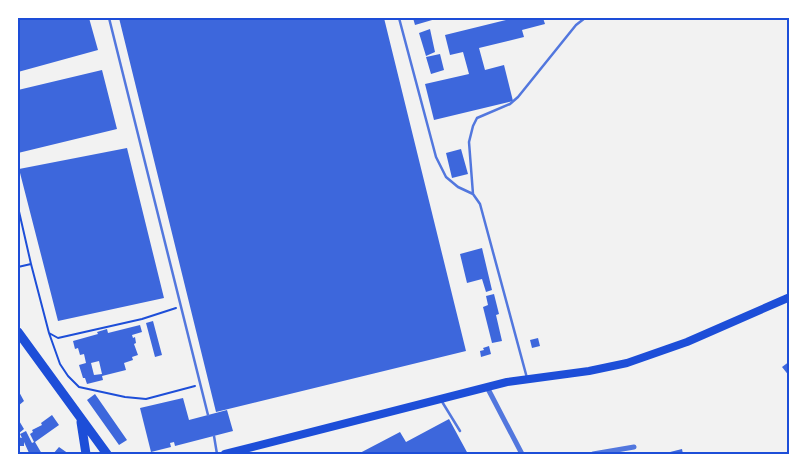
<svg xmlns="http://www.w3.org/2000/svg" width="807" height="472" viewBox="0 0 807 472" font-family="Figtree,sans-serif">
<rect width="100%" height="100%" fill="#f2f2f2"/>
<path fill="#3d67dc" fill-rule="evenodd" d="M 18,18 L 89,18 L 98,50 L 18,72 Z
M 119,18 L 384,18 L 466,351 L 216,412 Z
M 413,18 L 439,18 L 415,25 Z
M 514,18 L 543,18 L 545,24 L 522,30 L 524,37 L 479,48 L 485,70 L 504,65 L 513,101 L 434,120 L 425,84 L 469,74 L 463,52 L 450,55 L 445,35 Z
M 430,29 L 435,52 L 426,56 L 419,33 Z
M 440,54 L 444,70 L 431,74 L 426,57 Z
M 102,70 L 117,129 L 18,153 L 18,90 Z
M 127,148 L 164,298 L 58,321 L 19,169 Z
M 461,149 L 468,174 L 452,178 L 446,153 Z
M 482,248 L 492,290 L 486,292 L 482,279 L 467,283 L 460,254 Z
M 494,294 L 499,314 L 496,315 L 502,341 L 492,343 L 483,307 L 488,305 L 486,296 Z
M 153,321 L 162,355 L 155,357 L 146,323 Z
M 140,325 L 142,332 L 132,335 L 133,338 L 135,337 L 136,343 L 134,344 L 138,355 L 132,357 L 133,360 L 124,363 L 126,370 L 102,376 L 103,380 L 87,384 L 85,378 L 83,378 L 79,365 L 86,363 L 84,354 L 80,355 L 78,348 L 75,349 L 73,341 L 98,334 L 97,332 L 107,329 L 108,333 ZM 99,361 L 102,374 L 94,375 L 91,363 Z
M 538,338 L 540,346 L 532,348 L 530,340 Z
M 489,346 L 491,354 L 481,357 L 480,351 L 484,350 L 483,348 Z
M 790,361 L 790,377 L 782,367 Z
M 18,390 L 24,401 L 18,406 Z
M 95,394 L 127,440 L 119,445 L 87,400 Z
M 183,398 L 189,420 L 227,410 L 233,431 L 175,446 L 174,442 L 170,443 L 171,447 L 151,452 L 140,408 Z
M 52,415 L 59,425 L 35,442 L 42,454 L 26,454 L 29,453 L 24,442 L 24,446 L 18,446 L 18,437 L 22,438 L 20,434 L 26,431 L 32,443 L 34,442 L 30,434 L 33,432 L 32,430 L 42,425 L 41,423 Z
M 18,419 L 24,429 L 18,434 Z
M 449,419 L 468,454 L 358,454 L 400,432 L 406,442 Z
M 59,447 L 69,454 L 53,454 Z
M 682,449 L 683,454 L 671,454 L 670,452 Z"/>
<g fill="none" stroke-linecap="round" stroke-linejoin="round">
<path stroke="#1d4ed8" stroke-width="2" d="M 18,207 L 31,264
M 18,267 L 31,264 L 49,333 L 58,338 L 142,319 L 176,308
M 49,333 L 60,364 L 68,376 L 79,387 L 125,397 L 146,399 L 195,386"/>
<path stroke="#5277de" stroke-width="2.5" d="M 109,18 L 208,415
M 399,18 L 436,157 L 446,177 L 458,187 L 473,194 L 480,204 L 527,378
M 473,194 L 469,142 L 473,126 L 477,118 L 510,104 L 518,97 L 576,25 L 585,18
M 441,400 L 460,431
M 214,436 L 217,454"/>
<path stroke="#5277de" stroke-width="5" d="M 487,387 L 522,454
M 593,454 L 634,447"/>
<path stroke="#1d4ed8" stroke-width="8" d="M 225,454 L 507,382 L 589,371 L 627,363 L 687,342 L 790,297"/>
<path stroke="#1d4ed8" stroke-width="9" d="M 18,332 L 107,454
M 81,422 L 86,454"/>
</g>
<rect width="807" height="472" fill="none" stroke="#ffffff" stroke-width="38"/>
<rect x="19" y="19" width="769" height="434" fill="none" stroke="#1d4ed8" stroke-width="2"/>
</svg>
